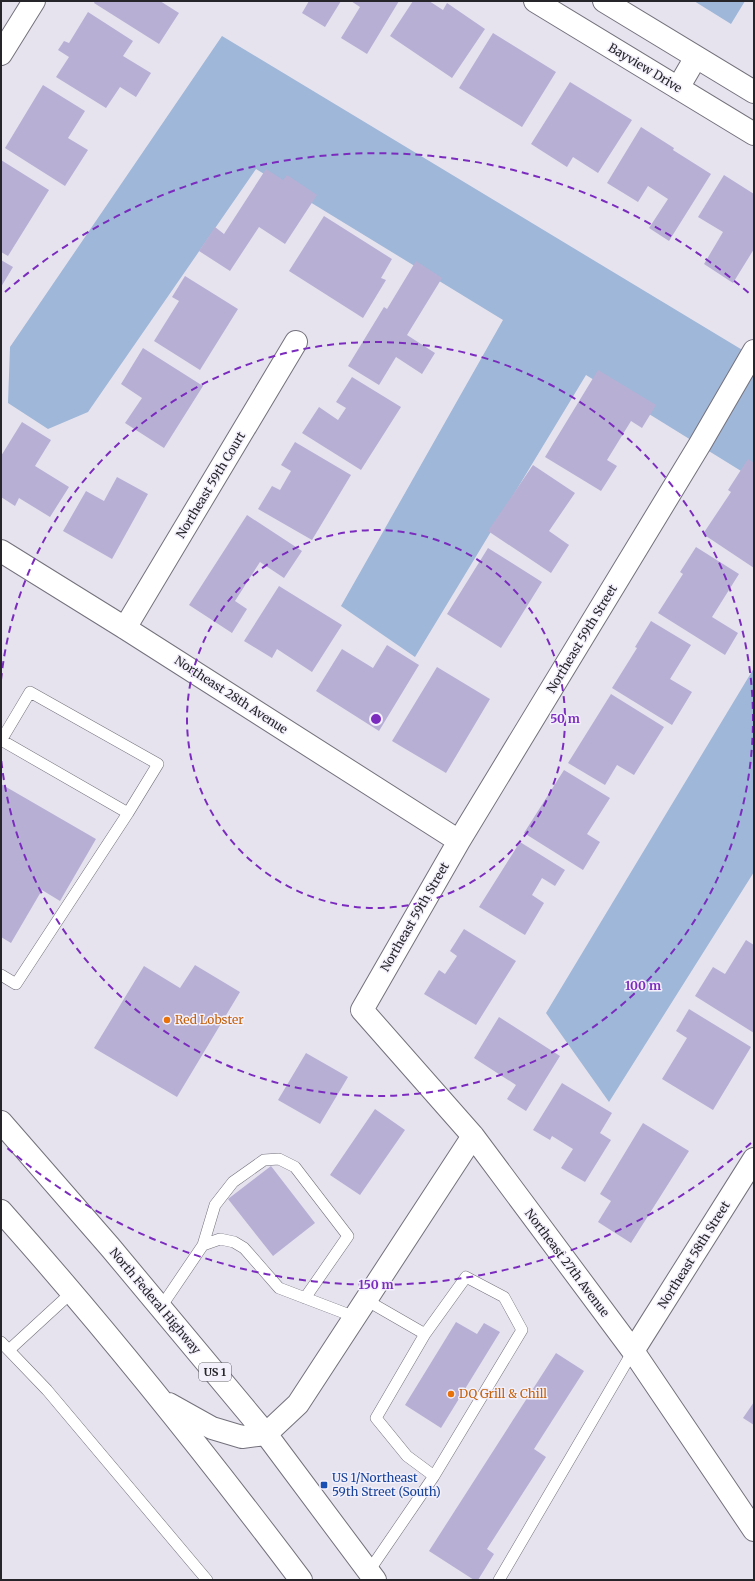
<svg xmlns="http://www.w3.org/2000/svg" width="755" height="1581" viewBox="0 0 755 1581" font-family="Merriweather,serif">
<rect width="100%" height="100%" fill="#e6e3ef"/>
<path fill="#9fb7d8" d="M 694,1 L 745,1 L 731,24 Z
M 222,36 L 754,357 L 754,479 L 586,375 L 415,657 L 341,606 L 503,320 L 256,169 L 88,412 L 48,429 L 8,403 L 10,347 Z
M 754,668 L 754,872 L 609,1102 L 546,1013 Z"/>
<path fill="#b8afd5" d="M 95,1 L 160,1 L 179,13 L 159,44 L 94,3 Z
M 309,1 L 341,1 L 325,27 L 302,13 Z
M 351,1 L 399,1 L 367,54 L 341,38 L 360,7 Z
M 413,1 L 429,1 L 443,10 L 447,3 L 485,29 L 452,78 L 390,36 Z
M 88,12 L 133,41 L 123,56 L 151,73 L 136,97 L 120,87 L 106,108 L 56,77 L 69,57 L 58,50 L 64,41 L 69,43 Z
M 493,33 L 556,72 L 522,127 L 459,88 Z
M 570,82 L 632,120 L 598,173 L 573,157 L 567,167 L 531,144 Z
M 43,85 L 85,111 L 68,138 L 88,150 L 65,186 L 5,148 Z
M 641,127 L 674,148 L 673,150 L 711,174 L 669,241 L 649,228 L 668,199 L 648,186 L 638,202 L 607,183 Z
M 1,160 L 49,190 L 8,256 L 1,252 Z
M 266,169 L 283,180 L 287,175 L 317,195 L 285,244 L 259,227 L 230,271 L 199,251 L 215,227 L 224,234 Z
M 724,175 L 754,194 L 754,249 L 733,283 L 704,264 L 723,232 L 698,217 Z
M 324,216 L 392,259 L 381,278 L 386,280 L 363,318 L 289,271 Z
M 1,260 L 13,267 L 1,287 Z
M 416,261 L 442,278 L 407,335 L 435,353 L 422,374 L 396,357 L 379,385 L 348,366 L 384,307 L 387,309 Z
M 185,276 L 238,309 L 200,370 L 154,341 L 179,301 L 172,297 Z
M 143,348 L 203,386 L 164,448 L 125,423 L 142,398 L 121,384 Z
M 598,370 L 656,405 L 642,428 L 631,421 L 607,460 L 617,466 L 601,491 L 545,457 Z
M 352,377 L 401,407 L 361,470 L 302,433 L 319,407 L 338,420 L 346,408 L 336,402 Z
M 22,422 L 51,440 L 35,466 L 69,487 L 50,517 L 19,498 L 15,506 L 1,497 L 1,456 Z
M 295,442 L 351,475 L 312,540 L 258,509 L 272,486 L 280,490 L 291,471 L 281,465 Z
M 748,459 L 754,463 L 754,568 L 703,534 L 731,492 L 728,490 Z
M 533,465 L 575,493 L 549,531 L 569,545 L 551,573 L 488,531 Z
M 117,477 L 148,494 L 112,559 L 63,531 L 86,491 L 104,501 Z
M 247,515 L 302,551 L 284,578 L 260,562 L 235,601 L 247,609 L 232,633 L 189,605 Z
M 696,547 L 739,574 L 712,617 L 738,633 L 725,655 L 658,613 L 683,574 L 680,572 Z
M 488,548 L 542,582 L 501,648 L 447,614 Z
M 279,586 L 342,625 L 312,672 L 277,649 L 272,658 L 244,641 Z
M 651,621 L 691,645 L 670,679 L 692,692 L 672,725 L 612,688 L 637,648 L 635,647 Z
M 387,645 L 419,665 L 379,731 L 316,691 L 342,649 L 373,668 Z
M 437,667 L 490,699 L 446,773 L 392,741 Z
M 611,694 L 664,727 L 634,775 L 617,765 L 605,785 L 568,763 Z
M 564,770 L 610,798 L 587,834 L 600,842 L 583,870 L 524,833 Z
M 1,784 L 96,839 L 60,901 L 42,890 L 11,943 L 1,937 Z
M 520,842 L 565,870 L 555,886 L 542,878 L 532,895 L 544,903 L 525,935 L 479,907 Z
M 464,929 L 516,961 L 476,1025 L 424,994 L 439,970 L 445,974 L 457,956 L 450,951 Z
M 746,940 L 754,945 L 754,1033 L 695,996 L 713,967 L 725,974 Z
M 195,965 L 240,992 L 177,1097 L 94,1048 L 144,966 L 180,988 Z
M 689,1009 L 751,1047 L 713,1110 L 662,1079 L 687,1038 L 676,1031 Z
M 499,1017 L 560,1056 L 526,1111 L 507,1099 L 516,1085 L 474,1058 Z
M 306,1053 L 348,1077 L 320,1124 L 278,1100 Z
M 562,1083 L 612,1113 L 600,1133 L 611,1140 L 585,1182 L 561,1168 L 573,1149 L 552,1136 L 550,1140 L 533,1130 Z
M 375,1109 L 405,1130 L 360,1195 L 330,1175 Z
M 643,1123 L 689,1151 L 631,1243 L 598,1222 L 611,1201 L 600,1194 Z
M 271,1166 L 315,1223 L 273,1256 L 228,1199 Z
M 456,1322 L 477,1334 L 484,1323 L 500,1332 L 441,1428 L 405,1405 Z
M 556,1353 L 584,1371 L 534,1449 L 546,1457 L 487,1549 L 494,1554 L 478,1580 L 474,1580 L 429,1551 Z
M 754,1402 L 754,1425 L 743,1418 Z"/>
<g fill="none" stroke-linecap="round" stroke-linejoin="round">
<g stroke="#74717c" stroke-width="12">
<path id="lane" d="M 2,739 L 30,692 L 158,764 L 128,813
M 1,740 L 128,813 L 16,984 L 1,975
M 203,1245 L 215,1205 L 233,1182 L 264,1160 L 279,1159 L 295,1167 L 348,1236 L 305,1298
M 366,1300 L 425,1334
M 161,1307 L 203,1245 L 220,1239 L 234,1242 L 244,1248 L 279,1288 L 355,1317
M 1,1342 L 47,1390 L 207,1580
M 9,1350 L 71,1293
M 369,1571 L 434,1476 L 522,1330 L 504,1297 L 466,1277 L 425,1334 L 376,1418 L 407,1456 L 434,1476
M 499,1580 L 633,1351"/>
</g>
<g stroke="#74717c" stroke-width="24">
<path id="street" d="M 1,54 L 34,1
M 754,351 L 700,444 L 459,841 L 362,1010 L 473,1136 L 633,1351 L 754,1530
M 1,551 L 125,628 L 459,841
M 125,628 L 296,342
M 633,1351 L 754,1159
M 266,1434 L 298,1404 L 473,1136"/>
</g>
<g stroke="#74717c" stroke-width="24">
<path id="secondary" d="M 535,1 L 754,134
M 604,1 L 754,92
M 678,88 L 696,57"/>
</g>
<g stroke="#74717c" stroke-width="24">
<path id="primary" d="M 1,1122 L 110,1247 L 266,1434 L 375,1580
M 1,1211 C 107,1330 206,1454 301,1580
M 169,1404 L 212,1428 L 242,1437 L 266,1434"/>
</g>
<use href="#lane" stroke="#fff" stroke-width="11"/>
<use href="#street" stroke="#fff" stroke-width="22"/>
<use href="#secondary" stroke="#fff" stroke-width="22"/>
<use href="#primary" stroke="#fff" stroke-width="22"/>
</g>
<g fill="none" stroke="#7b2cbf" stroke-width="2" stroke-dasharray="7 5">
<circle cx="376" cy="719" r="189"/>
<path d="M1 680A377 377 0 1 1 1 758"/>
<path d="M751 1143A566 566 0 0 1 5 1146M5 292A566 566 0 0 1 751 295"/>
</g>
<g fill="#e8710a" stroke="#f3f0fc" stroke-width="1.5">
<circle cx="167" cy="1020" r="4"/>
<circle cx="451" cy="1394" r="4"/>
</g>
<rect fill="#1a4fb4" stroke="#f3f0fc" stroke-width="1.5" x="320" y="1481" width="8" height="8" rx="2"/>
<g text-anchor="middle" stroke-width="3" stroke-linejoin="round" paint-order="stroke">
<rect fill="#f3f0fc" stroke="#646268" stroke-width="1" x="199" y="1363" width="32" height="18" rx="3"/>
<g font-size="11" font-weight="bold" fill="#262529">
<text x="215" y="1376">US 1</text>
</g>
<g font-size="12" fill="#262529" stroke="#f3f0fc">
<text transform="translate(645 68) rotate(31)" y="4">Bayview Drive</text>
<text transform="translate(211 485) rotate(-59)" y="4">Northeast 59th Court</text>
<text transform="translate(582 639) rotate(-59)" y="4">Northeast 59th Street</text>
<text transform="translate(231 695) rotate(33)" y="4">Northeast 28th Avenue</text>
<text transform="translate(415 917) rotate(-60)" y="4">Northeast 59th Street</text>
<text transform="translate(694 1255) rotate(-58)" y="4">Northeast 58th Street</text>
<text transform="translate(567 1263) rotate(53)" y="4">Northeast 27th Avenue</text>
<text transform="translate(155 1301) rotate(50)" y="4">North Federal Highway</text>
</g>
<g font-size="12" fill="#c56008" stroke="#f3f0fc" text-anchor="start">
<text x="175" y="1024">Red Lobster</text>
<text x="459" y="1398">DQ Grill &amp; Chill</text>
</g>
<g font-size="12" fill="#164399" stroke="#f3f0fc" text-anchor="start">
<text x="332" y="1482">US 1/Northeast<tspan x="332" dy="14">59th Street (South)</tspan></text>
</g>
</g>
<circle cx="376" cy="719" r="6" fill="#7b2cbf" stroke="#f3f0fc" stroke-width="2"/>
<g font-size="12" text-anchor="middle" font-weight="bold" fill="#7b2cbf" stroke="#f3f0fc" stroke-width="3" stroke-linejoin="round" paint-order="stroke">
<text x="565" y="723">50 m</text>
<text x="643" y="990">100 m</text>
<text x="376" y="1289">150 m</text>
</g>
<rect width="755" height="1581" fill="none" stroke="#262529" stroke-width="4"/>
</svg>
